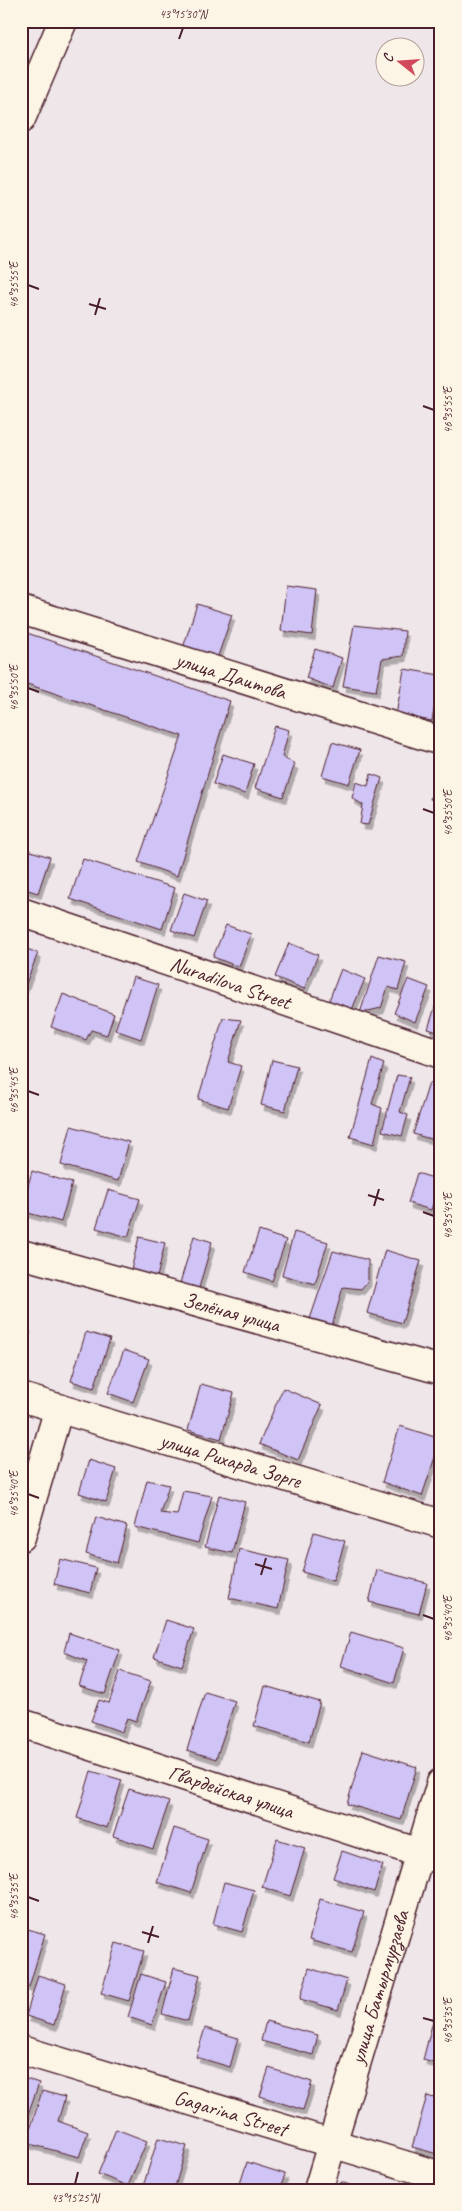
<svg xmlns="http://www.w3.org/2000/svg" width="462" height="2211" viewBox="0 0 462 2211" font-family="Caveat,sans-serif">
<defs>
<filter id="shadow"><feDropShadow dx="3" dy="5.5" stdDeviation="0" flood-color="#0004"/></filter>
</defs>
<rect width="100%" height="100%" fill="#efe6ea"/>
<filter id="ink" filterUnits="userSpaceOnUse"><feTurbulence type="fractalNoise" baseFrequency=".02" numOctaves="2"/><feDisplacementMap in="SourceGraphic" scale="10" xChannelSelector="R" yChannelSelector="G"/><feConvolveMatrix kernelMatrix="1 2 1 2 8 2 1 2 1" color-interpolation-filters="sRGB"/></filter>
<g filter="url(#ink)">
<path fill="#d0c3f5" stroke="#4a1f2b" filter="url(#shadow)" d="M 286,586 L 317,590 L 312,635 L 281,631 Z
M 197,604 L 232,615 L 217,659 L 183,648 Z
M 354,625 L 405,631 L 403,656 L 382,659 L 376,691 L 343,686 Z
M 21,631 L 230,701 L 177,876 L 138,862 L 182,736 L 21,682 Z
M 315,649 L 342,658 L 333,688 L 306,678 Z
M 404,669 L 440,675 L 432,721 L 396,715 Z
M 275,726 L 289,730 L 282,757 L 295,764 L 283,797 L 255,788 Z
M 332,742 L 360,750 L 349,784 L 322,776 Z
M 223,754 L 254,764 L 245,794 L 213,784 Z
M 441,767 L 441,802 L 430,799 Z
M 371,774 L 382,778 L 368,825 L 360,824 L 363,805 L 352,798 L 356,782 L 368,786 Z
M 21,848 L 50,857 L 38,893 L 21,888 Z
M 83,859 L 175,888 L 162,929 L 70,899 Z
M 184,893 L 207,901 L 194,938 L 171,930 Z
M 226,925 L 251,934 L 239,967 L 213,957 Z
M 289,943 L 318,955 L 304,989 L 275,977 Z
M 21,947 L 38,953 L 21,996 Z
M 379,955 L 406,962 L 398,990 L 388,987 L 381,1008 L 360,1013 Z
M 341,969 L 365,979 L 351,1012 L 328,1003 Z
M 133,977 L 158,985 L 141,1039 L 115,1030 Z
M 408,979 L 429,987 L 415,1022 L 394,1013 Z
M 441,988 L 441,1033 L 428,1029 Z
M 63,994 L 114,1014 L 107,1035 L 91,1030 L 86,1040 L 51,1027 Z
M 223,1018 L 241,1020 L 228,1062 L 241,1066 L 228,1108 L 198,1099 Z
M 372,1059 L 384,1064 L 372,1104 L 382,1108 L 374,1144 L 350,1137 Z
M 272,1060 L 297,1066 L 285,1111 L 261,1105 Z
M 397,1075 L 410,1077 L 400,1112 L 408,1115 L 402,1136 L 382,1131 Z
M 429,1083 L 441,1087 L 441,1142 L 413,1134 Z
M 71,1126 L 129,1142 L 118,1181 L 61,1165 Z
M 32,1171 L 72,1183 L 61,1222 L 21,1211 Z
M 417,1173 L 440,1180 L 431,1210 L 408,1203 Z
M 108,1190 L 140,1199 L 128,1237 L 96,1228 Z
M 259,1231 L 286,1240 L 272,1281 L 245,1272 Z
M 294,1232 L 328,1242 L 315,1284 L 282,1275 Z
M 194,1236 L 212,1242 L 199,1288 L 180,1283 Z
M 139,1237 L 165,1243 L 157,1277 L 131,1270 Z
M 385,1250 L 421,1261 L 402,1323 L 367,1313 Z
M 333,1251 L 368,1260 L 368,1281 L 361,1289 L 343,1287 L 332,1326 L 310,1319 Z
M 21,1324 L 28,1326 L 21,1348 Z
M 86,1332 L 110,1339 L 94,1388 L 71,1381 Z
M 441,1333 L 441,1354 L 435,1353 Z
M 124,1350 L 149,1359 L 133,1402 L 108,1393 Z
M 201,1384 L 234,1393 L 221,1439 L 188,1430 Z
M 283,1388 L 322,1405 L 298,1460 L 259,1444 Z
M 400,1426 L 441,1439 L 422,1496 L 382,1482 Z
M 89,1460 L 116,1469 L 106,1502 L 79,1493 Z
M 147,1480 L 169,1485 L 160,1513 L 177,1515 L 183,1491 L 212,1496 L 198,1543 L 135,1527 Z
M 219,1495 L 245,1502 L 232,1553 L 205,1547 Z
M 96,1517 L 127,1526 L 117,1563 L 86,1554 Z
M 314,1532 L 345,1541 L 333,1581 L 302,1572 Z
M 239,1549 L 289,1560 L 278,1609 L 229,1598 Z
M 60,1559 L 96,1568 L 90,1593 L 54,1584 Z
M 377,1570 L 427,1583 L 419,1614 L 369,1602 Z
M 166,1620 L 194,1629 L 182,1666 L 154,1657 Z
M 351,1632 L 404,1648 L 394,1683 L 341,1666 Z
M 69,1633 L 120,1650 L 105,1694 L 79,1686 L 87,1661 L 64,1652 Z
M 120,1671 L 151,1681 L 136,1721 L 127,1718 L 122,1732 L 91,1721 L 99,1700 L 109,1703 Z
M 265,1686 L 320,1702 L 309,1742 L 254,1726 Z
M 205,1692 L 235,1701 L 216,1759 L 187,1750 Z
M 363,1750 L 417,1767 L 401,1820 L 347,1804 Z
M 91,1771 L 122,1780 L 107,1828 L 77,1818 Z
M 129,1789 L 169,1802 L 153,1849 L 113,1836 Z
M 174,1828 L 208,1839 L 191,1893 L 157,1882 Z
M 277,1839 L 305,1848 L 290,1896 L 262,1887 Z
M 342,1851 L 383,1865 L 374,1892 L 333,1878 Z
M 224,1882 L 254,1890 L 242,1932 L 213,1924 Z
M 320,1899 L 364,1912 L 352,1952 L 309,1940 Z
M 21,1927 L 45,1934 L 29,1987 L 21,1984 Z
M 116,1943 L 144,1951 L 129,2001 L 101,1993 Z
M 174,1968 L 200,1975 L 188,2021 L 162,2014 Z
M 309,1968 L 347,1980 L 338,2010 L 300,1999 Z
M 141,1974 L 166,1982 L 152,2025 L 128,2017 Z
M 38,1975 L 66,1984 L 54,2025 L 26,2016 Z
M 434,2017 L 441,2018 L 441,2065 L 423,2060 Z
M 266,2021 L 318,2035 L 313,2055 L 261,2041 Z
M 205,2028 L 238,2038 L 230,2067 L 196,2057 Z
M 269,2068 L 312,2082 L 303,2110 L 260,2096 Z
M 21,2077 L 39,2083 L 21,2134 Z
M 42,2091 L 65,2097 L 58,2121 L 88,2132 L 79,2157 L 26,2143 Z
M 427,2096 L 441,2100 L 441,2155 L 412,2147 Z
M 116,2129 L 147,2141 L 128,2186 L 98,2174 Z
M 158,2138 L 187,2146 L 174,2190 L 142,2190 Z
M 247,2162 L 285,2174 L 280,2190 L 238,2190 Z
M 341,2182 L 361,2189 L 361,2190 L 339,2190 Z"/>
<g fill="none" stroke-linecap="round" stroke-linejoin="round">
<g stroke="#4a1f2b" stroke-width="31">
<g id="minor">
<path d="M 21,119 L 63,21"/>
<path id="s1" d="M 21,610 L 441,741"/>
<path id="s2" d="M 21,912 L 441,1054"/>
<path id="s3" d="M 21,1254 L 441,1370"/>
<path id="s4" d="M 21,1397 L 441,1524"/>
<path d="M 21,1537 L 59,1408"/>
<path id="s5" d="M 21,1723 L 441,1860"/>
<path id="s6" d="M 21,2050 L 441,2176"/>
</g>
</g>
<g stroke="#4a1f2b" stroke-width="31">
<g id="tertiary">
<path id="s7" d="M 318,2190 L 441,1783"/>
</g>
</g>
<use href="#minor" stroke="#fcf5e5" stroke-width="28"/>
<use href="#tertiary" stroke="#fcf5e5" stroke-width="28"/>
</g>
</g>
<path fill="none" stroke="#4a1f2b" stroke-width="2" d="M 179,39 L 183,28M 28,285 L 39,289M 89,304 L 106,309M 95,315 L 100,298M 423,406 L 434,410M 28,688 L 39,692M 423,809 L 434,813M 28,1091 L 39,1095M 368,1195 L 384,1200M 374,1206 L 379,1189M 423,1212 L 434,1216M 28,1494 L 39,1498M 255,1564 L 272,1569M 261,1575 L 266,1558M 423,1615 L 434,1619M 28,1897 L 39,1901M 142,1932 L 159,1937M 148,1943 L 153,1926M 423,2018 L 434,2021M 75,2184 L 78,2172"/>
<g text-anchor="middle" stroke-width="4" stroke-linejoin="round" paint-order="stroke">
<g font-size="21" fill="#4a1f2b" stroke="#fcf5e5">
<text dy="7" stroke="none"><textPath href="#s1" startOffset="220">улица Даитова</textPath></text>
<text dy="7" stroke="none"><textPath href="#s2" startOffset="221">Nuradilova Street</textPath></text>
<text dy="7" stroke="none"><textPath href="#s3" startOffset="218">Зелёная улица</textPath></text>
<text dy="7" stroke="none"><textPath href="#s4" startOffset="219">улица Рихарда Зорге</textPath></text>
<text dy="7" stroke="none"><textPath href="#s5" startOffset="221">Гвардейская улица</textPath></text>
<text dy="7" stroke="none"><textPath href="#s7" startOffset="212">улица Батырмурзаева</textPath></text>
<text dy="7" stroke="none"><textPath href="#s6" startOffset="219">Gagarina Street</textPath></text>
</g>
</g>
<rect width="462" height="2211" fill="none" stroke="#fcf5e5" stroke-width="55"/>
<g transform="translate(400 62) rotate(287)"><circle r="24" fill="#fcf5e5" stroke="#b59f9b"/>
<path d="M0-4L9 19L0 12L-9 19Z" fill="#d1495b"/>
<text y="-8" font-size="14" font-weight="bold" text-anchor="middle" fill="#4a1f2b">С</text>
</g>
<rect x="28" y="28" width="406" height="2156" fill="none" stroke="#4a1f2b" stroke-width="2"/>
<g font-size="12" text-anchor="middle" fill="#4a1f2b">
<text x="183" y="18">43°15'30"N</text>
<text transform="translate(14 285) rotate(-90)" y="4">46°35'55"E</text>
<text transform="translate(448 410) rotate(-90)" y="4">46°35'55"E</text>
<text transform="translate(14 688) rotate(-90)" y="4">46°35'50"E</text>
<text transform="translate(448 813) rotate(-90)" y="4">46°35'50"E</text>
<text transform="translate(14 1091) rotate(-90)" y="4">46°35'45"E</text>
<text transform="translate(448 1216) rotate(-90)" y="4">46°35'45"E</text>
<text transform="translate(14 1494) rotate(-90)" y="4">46°35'40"E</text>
<text transform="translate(448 1619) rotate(-90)" y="4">46°35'40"E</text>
<text transform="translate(14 1897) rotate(-90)" y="4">46°35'35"E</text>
<text transform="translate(448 2021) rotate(-90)" y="4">46°35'35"E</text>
<text x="75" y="2202">43°15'25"N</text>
</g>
</svg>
